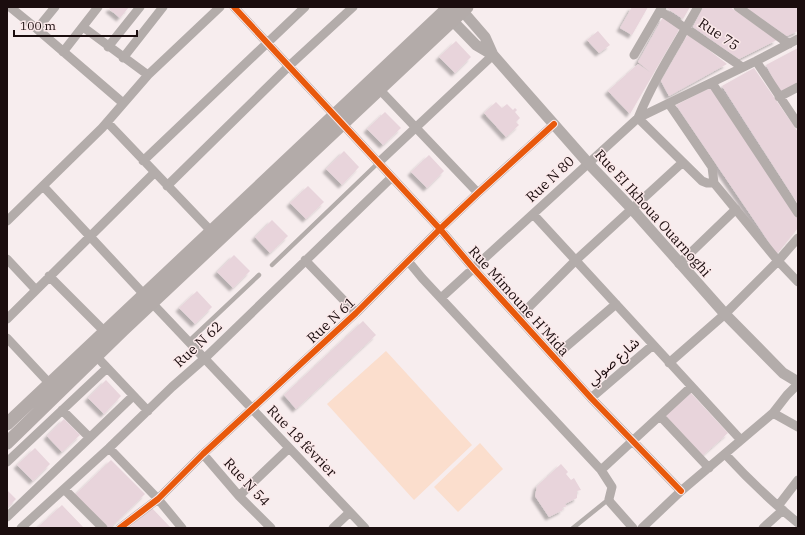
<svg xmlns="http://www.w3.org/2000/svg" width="805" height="535" viewBox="0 0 805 535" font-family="'IBM Plex Serif','Noto Sans Arabic',serif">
<defs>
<filter id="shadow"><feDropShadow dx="-3.5" dy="3.5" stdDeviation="1" flood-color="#0004"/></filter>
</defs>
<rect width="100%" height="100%" fill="#f7edee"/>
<path fill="#fbdecd" d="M 386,351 L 472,445 L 414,500 L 327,404 Z
M 480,443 L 503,469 L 458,512 L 434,487 Z"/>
<path fill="#e8d4db" filter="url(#shadow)" d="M 111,7 L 129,7 L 120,18 L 109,9 Z
M 632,7 L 648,7 L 632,35 L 620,28 Z
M 665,7 L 690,7 L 683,19 Z
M 703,7 L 730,7 L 777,40 L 739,59 L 693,27 Z
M 745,7 L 798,7 L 798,31 L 787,36 Z
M 663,17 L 680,28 L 630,114 L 608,91 L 638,64 L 650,72 L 638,62 Z
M 598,31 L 610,45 L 599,53 L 587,40 Z
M 688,34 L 727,64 L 669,96 L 661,81 Z
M 456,41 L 471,57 L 455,73 L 439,57 Z
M 798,48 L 798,84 L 781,93 L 766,65 Z
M 754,68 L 798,132 L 798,204 L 722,86 Z
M 712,87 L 798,218 L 798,228 L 777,254 L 676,105 Z
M 496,102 L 502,108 L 507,104 L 513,110 L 515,108 L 517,110 L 515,112 L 520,118 L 516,122 L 519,125 L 506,137 L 484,113 Z
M 385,112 L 401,128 L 383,145 L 367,129 Z
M 344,151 L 359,167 L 342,185 L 326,169 Z
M 429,155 L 444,171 L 427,188 L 411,172 Z
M 308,186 L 324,202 L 306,219 L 290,203 Z
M 272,220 L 288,236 L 270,253 L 255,237 Z
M 234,255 L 250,271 L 233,288 L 217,272 Z
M 197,291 L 212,307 L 195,324 L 179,308 Z
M 363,321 L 376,335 L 296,409 L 284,395 Z
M 106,380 L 121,396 L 104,414 L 88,398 Z
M 690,392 L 728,433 L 702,456 L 665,415 Z
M 64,419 L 80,435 L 62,452 L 47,436 Z
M 35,448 L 50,464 L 33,481 L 17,465 Z
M 111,460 L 145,494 L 110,528 L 105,528 L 74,496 Z
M 561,464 L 568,472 L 566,474 L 571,480 L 574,478 L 581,490 L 577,491 L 577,498 L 565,504 L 567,506 L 562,508 L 563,510 L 549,517 L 535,496 L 537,486 Z
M 7,490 L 16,499 L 7,508 Z
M 62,505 L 84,528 L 37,528 Z
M 151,507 L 171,528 L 129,528 Z"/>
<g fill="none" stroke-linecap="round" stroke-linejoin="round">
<path stroke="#b3acaa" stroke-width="4.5" d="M 272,265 L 378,163
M 188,342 L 259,275
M 573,528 L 609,499"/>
<path stroke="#b3acaa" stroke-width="9" d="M 10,7 L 37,29 L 123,103
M 234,7 L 440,229 L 473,268 L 591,398 L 681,491
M 738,7 L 789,44
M 660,11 L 742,67
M 83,27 L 148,75
M 37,29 L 55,7
M 108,47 L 140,7
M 63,52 L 98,7
M 634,55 L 662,7
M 123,58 L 163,7
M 756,61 L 798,124
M 712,83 L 798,213
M 380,90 L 478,193
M 779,97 L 798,87
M 669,104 L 712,167 L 714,183 L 778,261 L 798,282
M 638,118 L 756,61 L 798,39
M 638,118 L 702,181 L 707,183 L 714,183
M 107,122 L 211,231
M 143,161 L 305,7
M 378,163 L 493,55
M 43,186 L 152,303 L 365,528
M 167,186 L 289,66 L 353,7
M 533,214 L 740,439
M 7,221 L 102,128 L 148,75 L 220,7
M 7,259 L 36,290
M 305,260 L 356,313
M 408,261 L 422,278 L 601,470 L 612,487 L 609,499 L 610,502 L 633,528
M 679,264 L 736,209
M 49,276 L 105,332
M 441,298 L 638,118 C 654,79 677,44 698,7
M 518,318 L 575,261 L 683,162
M 7,319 L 154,173
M 7,338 L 50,384
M 97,357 L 148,411
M 554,357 L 616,304
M 669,363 L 725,314 L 778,261 L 798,238
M 591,398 L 653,345
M 62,410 L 89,437
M 773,413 L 798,427
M 660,416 L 709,468
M 109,448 L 158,499 L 182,528
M 203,454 L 239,496 L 271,528
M 725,454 C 748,479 772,502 798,523
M 7,462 L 107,368
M 601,470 L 691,387
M 64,489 L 103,528
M 239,496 L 289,448
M 778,506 L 798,480
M 7,517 L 133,396
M 21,528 L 109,448 L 172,387 L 204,359 L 391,178
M 120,528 L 158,499 L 203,454 L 356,313 L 440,229 L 478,193 L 554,124
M 333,528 L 350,512
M 642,528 L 681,491 L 773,413 L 787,395 L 798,384
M 763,528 L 783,510"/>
<path stroke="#b3acaa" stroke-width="11" d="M 459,7 L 485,37 L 493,55 L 588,163 L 632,209 L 725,314 L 783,373 L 798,382
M 447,15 L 476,45 L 493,55"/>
<path stroke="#b3aba9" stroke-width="13" d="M 7,424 L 449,7
M 7,443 L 123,330 L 467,7"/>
<g stroke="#fbe9ea" stroke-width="8">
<path id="cycleway" d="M 234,7 L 440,229 L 473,268 L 591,398 L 681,491
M 120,528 L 158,499 L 203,454 L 356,313 L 440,229 L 478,193 L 554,124"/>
</g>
<use href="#cycleway" stroke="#e8590c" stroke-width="6"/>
</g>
<g text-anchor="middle" stroke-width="3" stroke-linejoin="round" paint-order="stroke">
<g font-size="14" fill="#1b0d0e" stroke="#fbe9ea">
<text transform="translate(719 34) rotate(34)" y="5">Rue 75</text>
<text transform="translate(550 179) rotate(-43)" y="5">Rue N 80</text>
<text transform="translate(653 213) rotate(48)" y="5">Rue EI Ikhoua Ouarnoghi</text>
<text transform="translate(519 301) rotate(48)" y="5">Rue Mimoune H'Mida</text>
<text transform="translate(331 320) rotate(-43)" y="5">Rue N 61</text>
<text transform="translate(198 344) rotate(-43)" y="5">Rue N 62</text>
<text transform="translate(613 361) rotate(-41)" y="5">شارع صولي</text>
<text transform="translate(302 441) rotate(46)" y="5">Rue 18 février</text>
<text transform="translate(247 482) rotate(47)" y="5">Rue N 54</text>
</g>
</g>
<rect width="805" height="535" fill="none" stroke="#1b0d0e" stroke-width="16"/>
<path d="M14 30v6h123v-6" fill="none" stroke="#1b0d0e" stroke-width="2"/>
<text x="20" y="30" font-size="12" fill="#1b0d0e" stroke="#fbe9ea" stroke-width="3" paint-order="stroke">100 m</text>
</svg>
